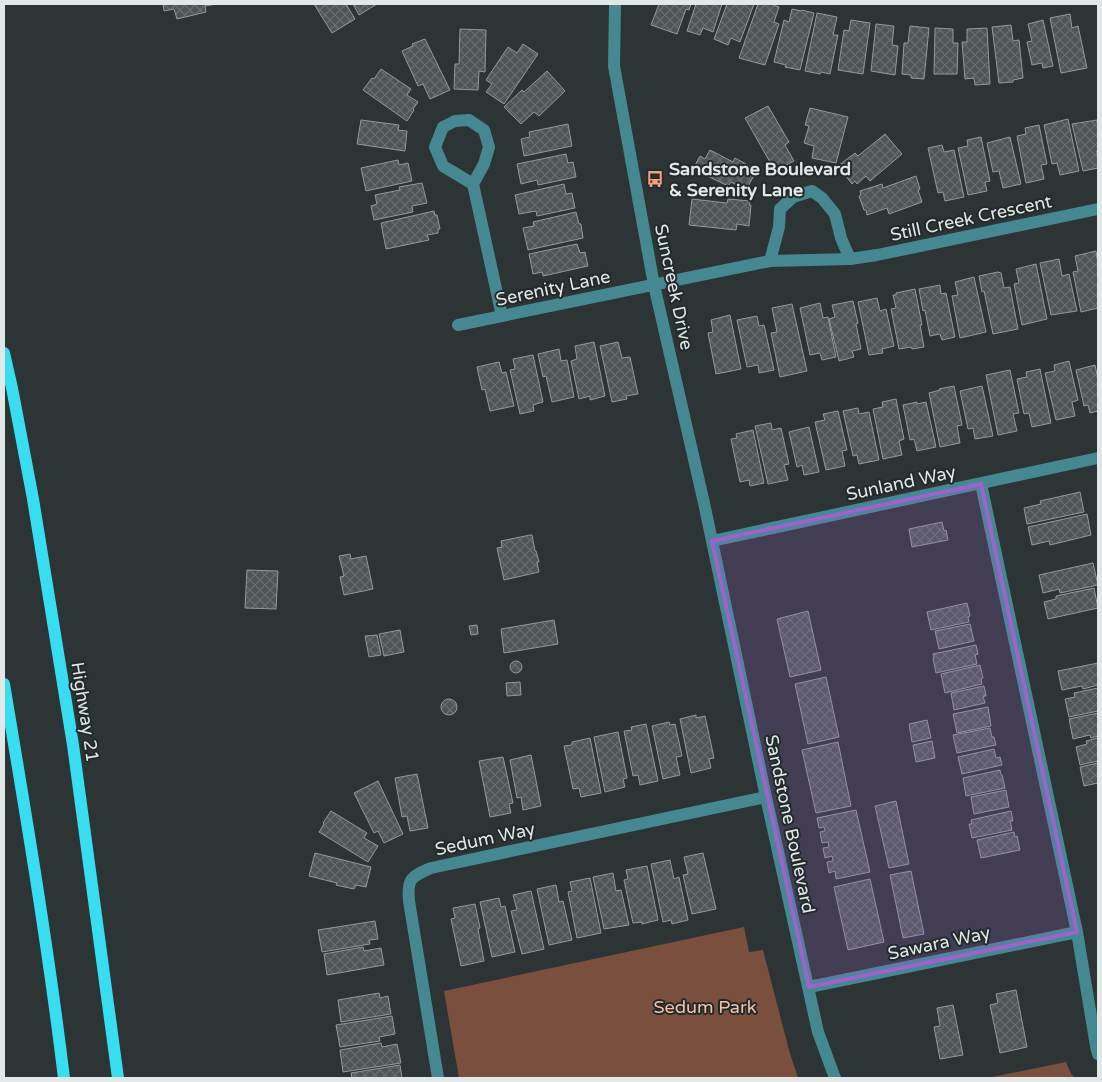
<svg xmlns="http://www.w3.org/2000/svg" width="1102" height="1082" viewBox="0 0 1102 1082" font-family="'Varela Round',sans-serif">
<defs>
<pattern id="building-cross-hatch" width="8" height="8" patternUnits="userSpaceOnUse" patternTransform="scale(1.25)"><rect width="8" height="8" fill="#4d5557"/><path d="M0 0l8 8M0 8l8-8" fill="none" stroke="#666d6f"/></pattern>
</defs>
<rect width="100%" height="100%" fill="#2c3435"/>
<path fill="#7a4f3e" d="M 744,927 L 749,952 L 763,950 L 789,1050 L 798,1078 L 459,1078 L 444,991 Z
M 1066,1062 L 1071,1074 L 1075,1078 L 987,1078 Z"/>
<path fill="url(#building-cross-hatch)" stroke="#919b9c" d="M 163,4 L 217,4 L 205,6 L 206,12 L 177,19 L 174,9 L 164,11 Z
M 314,4 L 346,4 L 355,19 L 332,33 Z
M 353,4 L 377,4 L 359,15 Z
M 659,4 L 691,4 L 689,10 L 686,9 L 677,34 L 651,25 Z
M 696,4 L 722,4 L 713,32 L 703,28 L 700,35 L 687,31 Z
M 727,4 L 754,4 L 740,42 L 731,38 L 728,45 L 714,39 Z
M 758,4 L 771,4 L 779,7 L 774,22 L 779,24 L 765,65 L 739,58 Z
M 792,9 L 801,11 L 802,10 L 814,13 L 800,70 L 785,67 L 786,65 L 774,62 L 784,20 L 789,22 Z
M 817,13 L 837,17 L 833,35 L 838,35 L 830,74 L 821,72 L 820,74 L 805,71 Z
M 1070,14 L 1072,28 L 1078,26 L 1087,68 L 1061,73 L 1050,18 Z
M 851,20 L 870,23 L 863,74 L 838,70 L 844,30 L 849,31 Z
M 1043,20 L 1053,66 L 1043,68 L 1042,63 L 1032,65 L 1027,42 L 1032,41 L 1028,24 Z
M 876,24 L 894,26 L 892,45 L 898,46 L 895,75 L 871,71 Z
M 1011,25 L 1013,41 L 1019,40 L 1023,78 L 1013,80 L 1013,82 L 999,83 L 992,27 Z
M 910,26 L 929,28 L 924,79 L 911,78 L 911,75 L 902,74 L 904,43 L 908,43 Z
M 935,28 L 953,29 L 953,43 L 958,43 L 957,74 L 934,74 Z
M 987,28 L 990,84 L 975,85 L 974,78 L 965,79 L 962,42 L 967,42 L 967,29 Z
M 460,29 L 486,30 L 485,72 L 479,71 L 478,90 L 454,89 L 455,64 L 459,64 Z
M 425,39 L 450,90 L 430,99 L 423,84 L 418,86 L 402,51 L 413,46 L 412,44 Z
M 523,44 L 538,54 L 504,104 L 486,92 L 492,84 L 486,80 L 508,47 L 517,53 Z
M 381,69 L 411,89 L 407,95 L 418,102 L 413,109 L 414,110 L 407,121 L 363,90 L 372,78 L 374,79 Z
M 547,71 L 565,91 L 539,116 L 534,112 L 521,124 L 504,107 L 522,90 L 524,92 Z
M 768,106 L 789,142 L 785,145 L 794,161 L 775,171 L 745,118 Z
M 810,108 L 848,117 L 836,163 L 812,158 L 814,146 L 804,143 L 809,126 L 805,125 Z
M 1068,119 L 1079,171 L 1060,175 L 1057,163 L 1052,164 L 1044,125 Z
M 361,120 L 399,125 L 398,130 L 407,131 L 405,151 L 357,144 Z
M 1097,120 L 1098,128 L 1098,150 L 1097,150 L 1098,168 L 1083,171 L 1072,124 Z
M 568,124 L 572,146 L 524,156 L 521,139 L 530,137 L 529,132 Z
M 1039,125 L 1047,164 L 1041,165 L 1044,179 L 1026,183 L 1017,136 L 1026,134 L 1025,128 Z
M 885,134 L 902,154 L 870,181 L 866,176 L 857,184 L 855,181 L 852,184 L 838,166 L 855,153 L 858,156 Z
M 981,137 L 990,181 L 985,182 L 987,191 L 968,195 L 958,148 L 968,146 L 967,140 Z
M 1010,137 L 1021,184 L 1003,188 L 999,171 L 993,172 L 987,143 Z
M 942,145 L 944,152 L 954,150 L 964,197 L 945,201 L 943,192 L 938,193 L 928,148 Z
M 710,150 L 733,162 L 735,158 L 757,170 L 746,190 L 731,182 L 728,186 L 693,169 L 700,156 L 705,159 Z
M 566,154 L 568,163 L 573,162 L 576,177 L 538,185 L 537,180 L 521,184 L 517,164 Z
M 398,160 L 399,165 L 408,163 L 412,181 L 366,191 L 361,168 Z
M 916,176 L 920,189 L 918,190 L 922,202 L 889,214 L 887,208 L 867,215 L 866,210 L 864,210 L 859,196 L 861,195 L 860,191 L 882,184 L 883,188 Z
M 422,183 L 427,203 L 412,206 L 413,212 L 374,220 L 371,206 L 377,204 L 375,195 L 400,190 L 399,187 Z
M 564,184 L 566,194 L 572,193 L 575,208 L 537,216 L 536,211 L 519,214 L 515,195 Z
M 692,199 L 727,203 L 728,199 L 750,201 L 749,205 L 751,205 L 749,226 L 737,224 L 736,230 L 689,225 Z
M 434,211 L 435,215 L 437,215 L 440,229 L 438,229 L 438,233 L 427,235 L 429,240 L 386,249 L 381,223 Z
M 576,212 L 579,224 L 581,224 L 583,238 L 528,250 L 523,228 L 534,226 L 533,222 Z
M 577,244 L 580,253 L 585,252 L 588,266 L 543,276 L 542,272 L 533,274 L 529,254 Z
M 1096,251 L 1098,264 L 1098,308 L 1081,312 L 1073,272 L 1078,271 L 1075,256 Z
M 1059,259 L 1062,276 L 1069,274 L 1077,311 L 1051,315 L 1040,263 Z
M 1036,264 L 1047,319 L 1022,325 L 1014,284 L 1019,283 L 1016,269 Z
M 998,272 L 1001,273 L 1004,288 L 1010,287 L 1018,329 L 993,334 L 984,291 L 982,292 L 979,276 Z
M 974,277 L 986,332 L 960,338 L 952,296 L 958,295 L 955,282 Z
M 940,285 L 941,294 L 946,293 L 955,337 L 942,340 L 940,334 L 930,336 L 925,310 L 923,311 L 919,289 Z
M 915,289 L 922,325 L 920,325 L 924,347 L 912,349 L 911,347 L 899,349 L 891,309 L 896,308 L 893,295 L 896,295 L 896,293 Z
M 877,298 L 880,311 L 886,309 L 894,346 L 882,349 L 883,353 L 869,355 L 858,302 Z
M 853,301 L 858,323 L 856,324 L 861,349 L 852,351 L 854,357 L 839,361 L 829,319 L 835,317 L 832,305 Z
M 820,303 L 823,318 L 828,317 L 836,357 L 822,360 L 820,353 L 810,355 L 800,308 Z
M 792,304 L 807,371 L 780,377 L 771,333 L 777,332 L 772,308 Z
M 730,315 L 741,369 L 716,374 L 708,333 L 713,332 L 711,320 Z
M 757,316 L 759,326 L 764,325 L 774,370 L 759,373 L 758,365 L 747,367 L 737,320 Z
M 594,342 L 605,396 L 590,400 L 590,396 L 579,399 L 571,361 L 577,359 L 575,346 Z
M 618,342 L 622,358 L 630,357 L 638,394 L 626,396 L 627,399 L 612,402 L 600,346 Z
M 559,349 L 561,361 L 567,360 L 574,397 L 552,402 L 546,376 L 543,377 L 538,354 Z
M 533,355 L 543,402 L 533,405 L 534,411 L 520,414 L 510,370 L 515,369 L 513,359 Z
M 1069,361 L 1078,400 L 1072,402 L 1075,416 L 1056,420 L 1045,373 L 1055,371 L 1054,365 Z
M 499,362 L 502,373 L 506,372 L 514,406 L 490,411 L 485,389 L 482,390 L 477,367 Z
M 1095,365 L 1098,379 L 1098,411 L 1090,413 L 1088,405 L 1084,406 L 1076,370 Z
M 1040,369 L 1051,423 L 1032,427 L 1029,413 L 1024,414 L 1017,379 L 1027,377 L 1026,372 Z
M 1010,370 L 1019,413 L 1013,414 L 1017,431 L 998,435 L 986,375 Z
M 954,386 L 962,425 L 957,426 L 960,443 L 940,447 L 929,393 L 940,390 L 939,389 Z
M 982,386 L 993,436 L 975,439 L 973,428 L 968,429 L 960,391 Z
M 896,399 L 904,439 L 899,441 L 902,455 L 883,459 L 873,409 L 883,407 L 882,402 Z
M 917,402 L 917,404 L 926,402 L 936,447 L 917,451 L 914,439 L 910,440 L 903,405 Z
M 858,408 L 859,414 L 869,412 L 879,460 L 859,464 L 857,455 L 853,456 L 843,411 Z
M 838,411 L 847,450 L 842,451 L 845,466 L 826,470 L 815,422 L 825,420 L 823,414 Z
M 771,423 L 772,430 L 781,428 L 789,464 L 784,465 L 788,480 L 768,484 L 755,426 Z
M 809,427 L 819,472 L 804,475 L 802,465 L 797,467 L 789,432 Z
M 753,430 L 764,483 L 750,486 L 749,480 L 740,482 L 731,439 L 737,438 L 736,434 Z
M 1080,492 L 1084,512 L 1027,524 L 1024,508 L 1041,504 L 1040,501 Z
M 1087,514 L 1091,535 L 1050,545 L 1049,541 L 1032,545 L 1028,527 Z
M 942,522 L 944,531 L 946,530 L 948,540 L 912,547 L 909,529 Z
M 530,535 L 532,535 L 535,551 L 536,551 L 539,562 L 537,562 L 539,572 L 504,580 L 497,548 L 502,547 L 501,541 Z
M 350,554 L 351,559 L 366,556 L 373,589 L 344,595 L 340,577 L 344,576 L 339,556 Z
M 1093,563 L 1098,585 L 1060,593 L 1059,589 L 1043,593 L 1039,575 Z
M 247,570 L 278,571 L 276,609 L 245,608 Z
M 1094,588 L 1098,608 L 1048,619 L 1044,602 L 1056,599 L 1056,596 Z
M 967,603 L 970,616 L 968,617 L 969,622 L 931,630 L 927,612 Z
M 808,611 L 821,670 L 790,677 L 777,619 Z
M 554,620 L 558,644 L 504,653 L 501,629 Z
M 970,624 L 974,641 L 939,649 L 935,631 Z
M 477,625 L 478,634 L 471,635 L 469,626 Z
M 400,630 L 404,652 L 384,656 L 379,634 Z
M 377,635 L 381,655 L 369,657 L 365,636 Z
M 976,645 L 978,654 L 975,655 L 977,664 L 936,673 L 933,658 L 934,658 L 933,654 Z
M510 667a6 6 0 1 1 12 0a6 6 0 1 1-12 0Z
M 1098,663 L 1098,685 L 1083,689 L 1082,686 L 1062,690 L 1058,671 Z
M 980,665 L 983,678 L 981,679 L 982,684 L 945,693 L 941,674 Z
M 826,677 L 839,737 L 808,744 L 795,684 Z
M 520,682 L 521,695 L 507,696 L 506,683 Z
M 984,686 L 986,696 L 983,696 L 985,703 L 954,710 L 951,693 Z
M 1098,688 L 1098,711 L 1069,717 L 1065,699 L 1075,697 L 1074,693 Z
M441 707a8 8 0 1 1 16 0a8 8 0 1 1-16 0Z
M 988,707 L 991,726 L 957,733 L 953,714 Z
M 1098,713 L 1098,736 L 1091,738 L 1090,735 L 1073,739 L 1069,719 Z
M 696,715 L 696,718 L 705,716 L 714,758 L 709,759 L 711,768 L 691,773 L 680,719 Z
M 927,720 L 931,738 L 912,742 L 909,724 Z
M 669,722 L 670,725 L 675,724 L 682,756 L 676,757 L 680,775 L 663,779 L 652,726 Z
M 646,724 L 658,781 L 640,785 L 638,775 L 633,776 L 624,731 L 632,730 L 631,727 Z
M 990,728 L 992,737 L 994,737 L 996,745 L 957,753 L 953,735 Z
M 618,732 L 627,778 L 623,779 L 625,787 L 605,792 L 594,737 Z
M 590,738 L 601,793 L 581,797 L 579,788 L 573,789 L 564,746 L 572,745 L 572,742 Z
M 1098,738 L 1098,761 L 1080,765 L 1076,747 L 1087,744 L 1086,741 Z
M 932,741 L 935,758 L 916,762 L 913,745 Z
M 838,742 L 851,806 L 816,813 L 802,750 Z
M 994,749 L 996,758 L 1000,757 L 1002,765 L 962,774 L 958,757 Z
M 531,755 L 541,806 L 523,810 L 521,797 L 517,798 L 510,760 Z
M 503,757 L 513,803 L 509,804 L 511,813 L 490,817 L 479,761 Z
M 1098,763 L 1098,783 L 1084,786 L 1080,767 Z
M 1000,770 L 1001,775 L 1002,775 L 1005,788 L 966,796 L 963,778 Z
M 417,774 L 428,828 L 410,831 L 407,816 L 402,817 L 395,778 Z
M 378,781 L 403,834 L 384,843 L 378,831 L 374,833 L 354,793 Z
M 1006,790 L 1009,807 L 974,814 L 971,797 Z
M 896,801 L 909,864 L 889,868 L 875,806 Z
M 856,810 L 870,872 L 836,879 L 835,871 L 829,873 L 827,862 L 833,861 L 832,856 L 825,858 L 823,848 L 829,847 L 828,842 L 822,843 L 820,832 L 825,831 L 824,827 L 819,828 L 817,818 Z
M 331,811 L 367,833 L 364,838 L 378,846 L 368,862 L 319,832 L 324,824 L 323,823 Z
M 1011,811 L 1013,821 L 1010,821 L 1012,830 L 972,838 L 969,824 L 972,824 L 971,820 Z
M 1014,832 L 1015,837 L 1017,836 L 1020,850 L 981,858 L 977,840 Z
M 315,853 L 371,867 L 366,887 L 356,885 L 354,889 L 336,885 L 337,883 L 309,876 Z
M 703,853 L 716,909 L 692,914 L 683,875 L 688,874 L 684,857 Z
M 670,860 L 674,879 L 679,877 L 688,920 L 672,924 L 671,920 L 663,922 L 651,864 Z
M 647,866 L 658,920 L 642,924 L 642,922 L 633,923 L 624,880 L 628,879 L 626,870 Z
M 911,871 L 924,934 L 903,938 L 890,875 Z
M 613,873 L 616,891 L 621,890 L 629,925 L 604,929 L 593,877 Z
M 590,878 L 601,933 L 577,938 L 568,892 L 572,891 L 570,882 Z
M 870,879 L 884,942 L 848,950 L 834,887 Z
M 556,885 L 559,902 L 563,901 L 572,940 L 549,945 L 537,889 Z
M 531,891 L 544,949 L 522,954 L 511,911 L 517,910 L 513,895 Z
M 499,898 L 501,907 L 505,906 L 515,952 L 492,957 L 480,902 Z
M 475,904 L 480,928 L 478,929 L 484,961 L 461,966 L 451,919 L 455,918 L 453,908 Z
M 375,921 L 378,939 L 369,940 L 370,944 L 322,952 L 318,930 Z
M 363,947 L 364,951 L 381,948 L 384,965 L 327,975 L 324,954 Z
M 1016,990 L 1027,1047 L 1000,1053 L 990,1005 L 998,1003 L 996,994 Z
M 379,993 L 380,998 L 388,996 L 391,1014 L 341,1022 L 338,1000 Z
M 953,1005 L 963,1055 L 940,1059 L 934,1027 L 940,1026 L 937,1008 Z
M 392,1016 L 395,1034 L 379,1037 L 380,1041 L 340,1047 L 336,1025 Z
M 381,1043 L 382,1047 L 397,1044 L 401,1063 L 343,1072 L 340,1050 Z
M 400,1065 L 402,1078 L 352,1078 L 351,1073 Z"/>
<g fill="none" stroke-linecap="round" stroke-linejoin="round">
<path stroke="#458891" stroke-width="12" d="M 615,4 L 614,66 L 654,285 L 704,503 L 766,797 L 818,1032 L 835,1078
M 473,184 L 443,166 L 435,147 L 443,127 L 455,121 L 469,120 L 484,130 L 489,147 L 484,164 L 473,184 L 502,316
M 770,261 L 779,227 L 780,209 L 793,197 L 812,191 L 822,198 L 835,214 L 841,238 L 850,259
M 458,325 L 770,261 L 850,259 L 877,255 L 1098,209
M 981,484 L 1077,932 L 1096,1046 L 1098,1054
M 712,541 L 1098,458
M 809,987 L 1077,932
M 438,1078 L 409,901 C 407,878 411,877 431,868 L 766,797"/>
<path stroke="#39ddf0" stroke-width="12" d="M 4,353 L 12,388 L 33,499 L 73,745 L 118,1078
M 4,684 C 26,815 48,946 64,1078"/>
</g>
<path fill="#9a64cb" fill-opacity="0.2" stroke="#9a64cb" stroke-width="4" stroke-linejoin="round" d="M 981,484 L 1077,932 L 809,987 L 712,541 Z"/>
<defs>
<g id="bus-bare" transform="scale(1.35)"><path d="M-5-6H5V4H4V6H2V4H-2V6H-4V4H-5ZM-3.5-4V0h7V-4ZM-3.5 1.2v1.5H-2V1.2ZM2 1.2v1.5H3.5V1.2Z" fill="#f2a081" stroke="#222a2b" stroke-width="2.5" paint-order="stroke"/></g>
</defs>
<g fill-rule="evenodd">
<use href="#bus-bare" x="655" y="179"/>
</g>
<g text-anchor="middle" stroke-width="4" stroke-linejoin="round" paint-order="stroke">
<g font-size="18" font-weight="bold" fill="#e2e7e8" stroke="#222a2b" text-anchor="start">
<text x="669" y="175">Sandstone Boulevard<tspan x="669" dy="21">&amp; Serenity Lane</tspan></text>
</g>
<g font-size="18" fill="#e2e7e8" stroke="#222a2b">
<text transform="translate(971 218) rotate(-12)" y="6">Still Creek Crescent</text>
<text transform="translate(674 287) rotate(78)" y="6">Suncreek Drive</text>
<text transform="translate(553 288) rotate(-12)" y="6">Serenity Lane</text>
<text transform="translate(901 483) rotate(-12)" y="6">Sunland Way</text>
<text transform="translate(85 712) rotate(81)" y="6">Highway 21</text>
<text transform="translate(790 824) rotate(78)" y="6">Sandstone Boulevard</text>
<text transform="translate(485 839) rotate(-12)" y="6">Sedum Way</text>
<text transform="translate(939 943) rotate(-12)" y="6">Sawara Way</text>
</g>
<g font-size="18" fill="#f9bfa9" stroke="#222a2b">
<text x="705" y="1013">Sedum Park</text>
</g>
</g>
<rect width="1102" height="1082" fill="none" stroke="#e2e7e8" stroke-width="10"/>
</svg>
